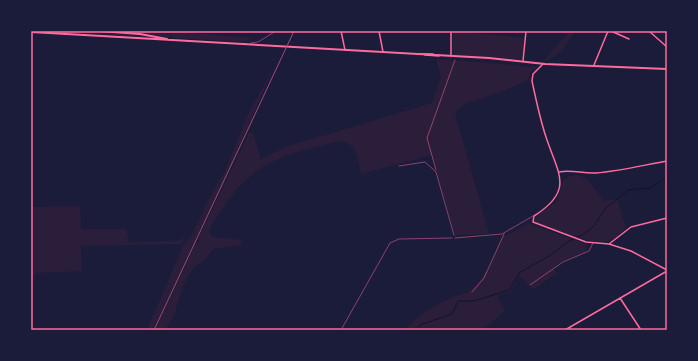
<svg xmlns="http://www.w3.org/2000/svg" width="698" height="361" viewBox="0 0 698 361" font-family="Commissioner,sans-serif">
<rect width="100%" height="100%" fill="#1b1b3a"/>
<path fill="#2a1e3b" d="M 64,31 L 124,34 L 157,38 L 64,32 Z
M 124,31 L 193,31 L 193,33 L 252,38 L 244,42 L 173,38 L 170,35 L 169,38 Z
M 453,31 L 524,38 L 522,58 L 519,60 L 452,55 Z
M 570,31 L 576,31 C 567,43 557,60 542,62 Z
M 436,59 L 538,67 L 530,73 L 529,79 L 504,91 L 465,104 L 455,113 L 489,234 L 455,235 L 432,155 L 361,174 C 359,165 358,150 349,144 C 341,138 329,144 320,146 C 273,158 251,167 223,208 C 218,216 211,223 209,232 L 213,237 L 241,240 L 241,245 L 213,249 L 204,261 L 193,268 L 182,288 L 174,316 L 165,330 L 155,330 L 195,245 L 201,240 L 198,239 L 249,133 L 253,133 L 261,159 L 288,146 L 432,103 L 441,77 Z
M 274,67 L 233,161 L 153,330 L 147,330 L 183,246 L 193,233 L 206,204 L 225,171 L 249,112 Z
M 578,175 L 588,180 L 604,201 L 617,199 L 626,227 C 621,232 616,238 609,241 C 595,247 550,227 534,221 L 538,215 L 557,201 L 563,180 L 570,176 Z
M 31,203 L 32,207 L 80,206 L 81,229 L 127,229 L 128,242 L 178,241 L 185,237 L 182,244 L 81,246 L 82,271 L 37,273 L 34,276 L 31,288 Z
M 527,224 L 531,224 L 588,245 L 585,247 L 587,252 L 565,260 L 553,268 L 557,273 L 534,289 L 519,276 L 510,292 L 497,295 L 505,311 L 482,330 L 405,330 C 415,319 428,309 442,302 C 464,291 473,297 485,271 L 488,272 L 502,238 Z"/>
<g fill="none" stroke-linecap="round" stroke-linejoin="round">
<path stroke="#12122b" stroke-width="1" d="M 416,330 L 420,325 L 452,314 L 458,301 L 474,301 L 509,290 L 519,273 L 549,256 L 569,241 L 584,234 L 594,226 L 605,209 L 628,190 L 650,188 L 667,177"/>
<path stroke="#ff6b9d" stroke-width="0.5" d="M 399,166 L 425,162 L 436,172 L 454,235
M 436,170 L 427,138 L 455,60
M 341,330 L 390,243 L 399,239 L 452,238"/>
<path stroke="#ff6b9d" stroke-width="0.5" d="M 251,43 L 258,42 L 276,31
M 455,238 L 502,234 L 533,216
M 530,285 L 563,262 L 589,251 L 593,243
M 472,292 L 484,278 L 504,234"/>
<path stroke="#ff6b9d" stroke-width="1.5" d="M 341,31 L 345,50
M 379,31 L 383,52
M 611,31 L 629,39
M 649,31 L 667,47
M 419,54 L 433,54
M 425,55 L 439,56
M 451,55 L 451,31
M 523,61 L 526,31
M 543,64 L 533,74 L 532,81 C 536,100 540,119 546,137 C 558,174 575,190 534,216 L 533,222 L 586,242 L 609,244 L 631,227 L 667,218
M 594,65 L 608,31
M 559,172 C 572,169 583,174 596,173 C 620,171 644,165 667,161
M 609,244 L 631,251 L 667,270
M 620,298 L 641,330
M 565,330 L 667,271"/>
<path stroke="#ff6b9d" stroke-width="2" d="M 99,31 L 140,34 L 167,39
M 31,32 L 489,58 L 545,64 L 667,69"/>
<path stroke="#a44b75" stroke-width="1" d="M 154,330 L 294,31"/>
</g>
<rect width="698" height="361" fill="none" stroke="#1b1b3a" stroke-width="64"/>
<rect x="32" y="32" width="634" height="297" fill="none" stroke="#ff6b9d" stroke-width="1.5"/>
</svg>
